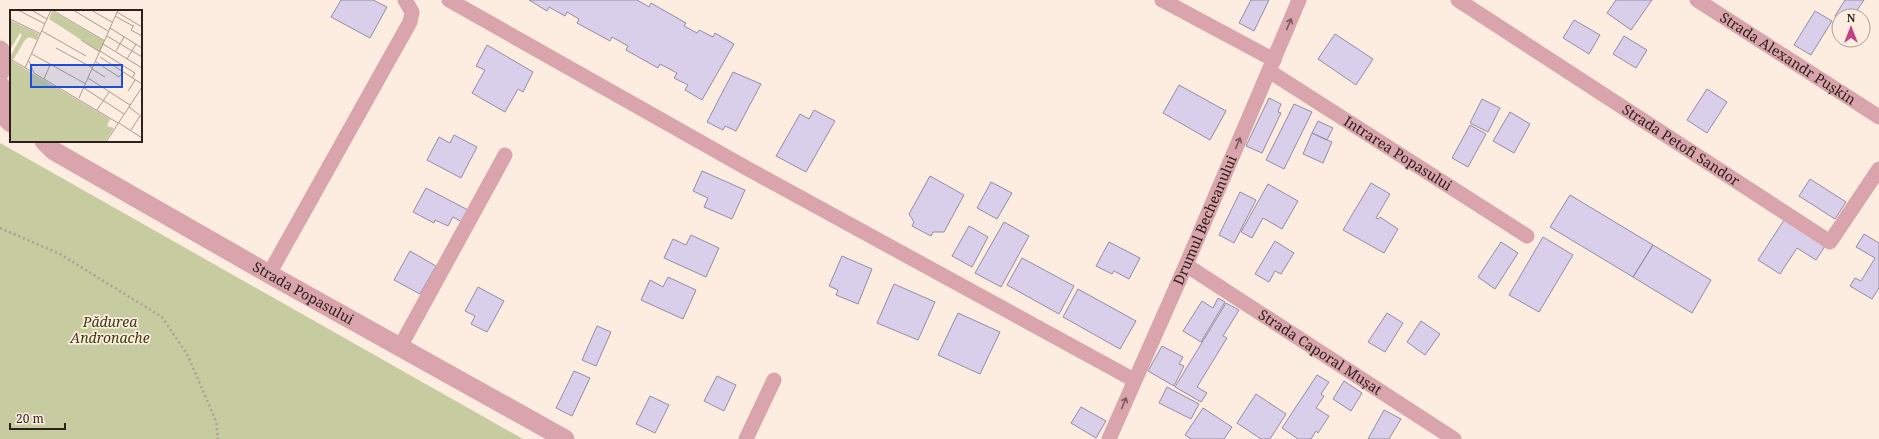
<svg xmlns="http://www.w3.org/2000/svg" width="1879" height="439" viewBox="0 0 1879 439" font-family="'Noto Serif',serif">
<rect width="100%" height="100%" fill="#fdede1"/>
<path fill="#c6cca0" d="M 0,143 L 523,439 L 0,439 Z"/>
<path fill="#d9cfea" stroke="#958ba5" d="M 341,0 L 373,0 L 387,7 L 370,38 L 331,17 Z
M 529,0 L 637,0 L 649,7 L 651,3 L 686,23 L 684,26 L 697,33 L 699,30 L 713,37 L 715,33 L 734,44 L 702,100 L 685,90 L 688,85 L 674,78 L 677,73 L 660,64 L 658,68 L 626,50 L 628,46 L 612,37 L 610,41 L 577,23 L 579,19 L 567,12 L 565,16 L 549,7 L 547,11 Z
M 1251,0 L 1269,0 L 1254,31 L 1239,23 Z
M 1616,0 L 1652,0 L 1631,30 L 1607,13 Z
M 1845,0 L 1864,0 L 1853,16 L 1839,16 L 1839,19 L 1835,16 Z
M 1815,11 L 1832,21 L 1811,55 L 1794,45 Z
M 1574,20 L 1600,35 L 1589,54 L 1563,38 Z
M 1335,34 L 1373,59 L 1356,85 L 1318,59 Z
M 1624,36 L 1647,50 L 1636,68 L 1613,54 Z
M 487,45 L 533,72 L 523,92 L 518,89 L 505,112 L 472,93 L 485,70 L 476,66 Z
M 733,72 L 761,84 L 736,131 L 725,126 L 723,130 L 707,122 Z
M 1179,85 L 1226,111 L 1210,140 L 1163,113 Z
M 1707,89 L 1727,102 L 1707,133 L 1687,120 Z
M 1269,98 L 1281,104 L 1278,112 L 1281,113 L 1262,153 L 1246,146 Z
M 1482,99 L 1500,108 L 1488,132 L 1470,123 Z
M 1294,104 L 1312,112 L 1284,169 L 1266,160 Z
M 814,110 L 835,121 L 806,172 L 776,156 L 800,114 L 809,119 Z
M 1510,112 L 1530,124 L 1514,153 L 1493,141 Z
M 1318,121 L 1333,128 L 1327,140 L 1312,133 Z
M 1470,125 L 1486,134 L 1468,167 L 1452,158 Z
M 1312,133 L 1332,142 L 1323,163 L 1303,154 Z
M 454,135 L 477,147 L 461,178 L 427,160 L 439,137 L 450,143 Z
M 702,171 L 745,190 L 732,219 L 704,207 L 708,198 L 693,191 Z
M 930,176 L 964,195 L 944,232 L 933,232 L 931,236 L 912,226 L 914,222 L 909,214 Z
M 1810,179 L 1846,202 L 1835,219 L 1799,196 Z
M 991,182 L 1012,193 L 997,219 L 977,208 Z
M 1371,183 L 1390,194 L 1376,218 L 1378,219 L 1380,217 L 1398,229 L 1384,253 L 1343,230 Z
M 1268,184 L 1298,201 L 1282,229 L 1263,218 L 1252,238 L 1241,232 Z
M 426,188 L 468,210 L 462,222 L 453,217 L 448,226 L 435,220 L 434,223 L 413,212 Z
M 1240,192 L 1256,200 L 1234,243 L 1219,235 Z
M 1570,195 L 1653,245 L 1633,277 L 1550,227 Z
M 1784,220 L 1825,246 L 1816,260 L 1797,248 L 1780,274 L 1758,260 Z
M 1004,222 L 1029,236 L 1001,287 L 975,273 Z
M 969,226 L 988,237 L 972,267 L 952,256 Z
M 1864,234 L 1879,243 L 1879,288 L 1872,299 L 1850,286 L 1855,278 L 1861,281 L 1875,258 L 1856,247 Z
M 691,235 L 719,248 L 706,277 L 664,258 L 673,239 L 686,245 Z
M 1543,237 L 1573,255 L 1539,312 L 1509,295 Z
M 1275,241 L 1294,253 L 1281,274 L 1275,271 L 1269,282 L 1255,274 Z
M 1109,242 L 1140,258 L 1129,279 L 1114,271 L 1112,274 L 1096,266 Z
M 1501,242 L 1518,253 L 1495,289 L 1478,277 Z
M 1653,245 L 1711,280 L 1692,313 L 1633,277 Z
M 410,251 L 436,266 L 420,294 L 394,280 Z
M 842,256 L 872,269 L 858,304 L 836,295 L 838,290 L 829,286 Z
M 1022,258 L 1074,286 L 1059,314 L 1007,285 Z
M 668,277 L 696,290 L 683,319 L 641,300 L 650,280 L 663,287 Z
M 894,284 L 935,302 L 918,340 L 877,323 Z
M 478,287 L 504,301 L 487,332 L 471,324 L 475,316 L 465,311 Z
M 1078,289 L 1136,321 L 1120,349 L 1063,317 Z
M 1218,298 L 1225,302 L 1201,342 L 1183,331 L 1202,301 L 1213,308 Z
M 1226,303 L 1239,310 L 1223,336 L 1227,338 L 1197,387 L 1207,393 L 1201,402 L 1175,387 Z
M 958,313 L 1000,332 L 980,374 L 938,355 Z
M 1387,313 L 1403,323 L 1385,352 L 1368,342 Z
M 1421,321 L 1440,334 L 1425,355 L 1407,342 Z
M 597,326 L 611,332 L 596,366 L 582,360 Z
M 1162,346 L 1183,357 L 1179,364 L 1184,366 L 1174,386 L 1148,371 Z
M 574,371 L 590,378 L 572,416 L 556,408 Z
M 1317,375 L 1329,382 L 1321,394 L 1324,396 L 1316,408 L 1329,416 L 1318,433 L 1316,431 L 1311,439 L 1298,439 L 1282,428 Z
M 717,376 L 736,385 L 724,411 L 704,401 Z
M 1344,381 L 1362,393 L 1351,411 L 1333,399 Z
M 1167,387 L 1199,404 L 1191,419 L 1159,403 Z
M 1256,394 L 1286,414 L 1270,439 L 1261,439 L 1237,423 Z
M 650,396 L 669,405 L 655,433 L 636,424 Z
M 1081,407 L 1106,421 L 1096,438 L 1071,423 Z
M 1203,408 L 1232,427 L 1224,439 L 1191,439 L 1185,435 Z
M 1384,410 L 1401,419 L 1389,439 L 1368,439 Z"/>
<g fill="none" stroke-linecap="round" stroke-linejoin="round">
<path stroke="#ac9e94" stroke-width="2.5" stroke-dasharray="2 3" stroke-linecap="butt" d="M 0,228 L 60,254 L 162,317 L 188,356 L 216,421 L 218,439"/>
<g stroke="#d9a4ab" stroke-width="15">
<path d="M 449,0 L 750,170 L 1134,380"/>
<path d="M 1162,0 L 1274,60"/>
<path id="s1" d="M 1458,0 L 1830,242 L 1879,169"/>
<path id="s2" d="M 1697,0 L 1879,117"/>
<path id="s3" d="M 1269,71 L 1527,236"/>
<path id="s4" d="M 1186,265 L 1454,439"/>
<path d="M 269,274 L 410,22 L 412,12 L 405,0"/>
<path d="M 400,347 L 505,155"/>
<path d="M 746,439 L 774,380"/>
<path id="s5" d="M 1109,439 L 1186,265 L 1299,0"/>
</g>
<g stroke="#d9a4ab" stroke-width="19">
<path d="M 0,50 L 2,56 L 0,72"/>
<path d="M 0,85 L 11,103"/>
<path d="M 0,112 L 11,123"/>
<path id="s6" d="M 44,141 L 54,151 L 269,274 L 565,439"/>
</g>
</g>
<defs><path id="oneway-shaft" d="M-6 0H5M1.5-3L5.5 0L1.5 3" fill="none" stroke-width="1.6" stroke-linecap="round" stroke-linejoin="round"/></defs>
<g stroke="#7a5c5c">
<use href="#oneway-shaft" transform="translate(1289 24) rotate(-67)"/>
<use href="#oneway-shaft" transform="translate(1238 143) rotate(-67)"/>
<use href="#oneway-shaft" transform="translate(1124 403) rotate(-67)"/>
</g>
<g text-anchor="middle" stroke-width="3.5" stroke-linejoin="round" paint-order="stroke">
<g font-size="14" fill="#2c221b" stroke="#fdede1">
<text dy="5" stroke="none"><textPath href="#s2" startOffset="108">Strada Alexandr Pușkin</textPath></text>
<text dy="5" stroke="none"><textPath href="#s1" startOffset="266">Strada Petofi Sandor</textPath></text>
<text dy="5" stroke="none"><textPath href="#s3" startOffset="153">Intrarea Popasului</textPath></text>
<text dy="5" stroke="none"><textPath href="#s5" startOffset="239">Drumul Becheanului</textPath></text>
<text dy="5" stroke="none"><textPath href="#s6" startOffset="301">Strada Popasului</textPath></text>
<text dy="5" stroke="none"><textPath href="#s4" startOffset="160">Strada Caporal Mușat</textPath></text>
</g>
<g font-size="14" font-style="italic" fill="#383c0e" stroke="#fdede1">
<text x="110" y="327">Pădurea<tspan x="110" dy="16">Andronache</tspan></text>
</g>
</g>
<g transform="translate(10 10)">
<rect width="132" height="132" fill="#fdede1"/>
<path d="M 42,1 L 94,31 L 90,42 L 39,9 ZM 0,10 L 29,24 L 27,30 L 19,27 L 15,30 L 3,50 L 0,47 L 12,25 L 10,23 L 0,40 ZM 0,50 L 100,109 L 97,116 L 104,118 L 95,132 L 0,132 Z" fill="#c6cca0"/>
<path fill="none" stroke="#a99c92" stroke-width="1" d="M 8,0 L 35,14M 42,0 L 95,31M 63,0 L 98,21M 81,0 L 102,12M 23,1 L 37,9M 107,2 L 132,17M 105,6 L 123,16M 0,9 L 31,24M 124,15 L 121,20 L 132,26M 100,18 L 132,38M 32,21 L 76,46M 97,26 L 132,47M 71,30 L 90,42M 93,34 L 132,58M 46,38 L 83,58M 90,41 L 125,63 L 122,68M 106,41 L 114,27M 22,44 L 76,74M 90,47 L 132,74M 0,49 L 21,61M 117,49 L 126,34M 19,51 L 24,63 L 108,113M 86,52 L 109,67 L 113,62M 15,58 L 41,0M 82,59 L 95,67M 78,68 L 120,95M 34,69 L 40,55M 74,78 L 114,104M 118,81 L 125,70M 69,88 L 108,0M 119,97 L 132,107M 87,100 L 99,82M 109,113 L 132,128M 121,120 L 130,106M 96,132 L 132,77"/>
<path fill="#1d4ed8" fill-opacity="0.15" stroke="#1d4ed8" stroke-width="2" d="M 21,55 L 112,55 L 112,77 L 21,77 Z"/>
<rect width="132" height="132" fill="none" stroke="#2c221b" stroke-width="2"/>
</g>
<g transform="translate(1851 28)"><circle r="19" fill="#fdede1" stroke="#a99c92"/>
<path d="M0-3L7 15L0 10L-7 15Z" fill="#c34085"/>
<text y="-6" font-size="11" font-weight="bold" text-anchor="middle" fill="#2c221b">N</text>
</g>
<path d="M10 423v6h55v-6" fill="none" stroke="#2c221b" stroke-width="2"/>
<text x="16" y="423" font-size="12" fill="#2c221b" stroke="#fdede1" stroke-width="3" paint-order="stroke">20 m</text>
</svg>
